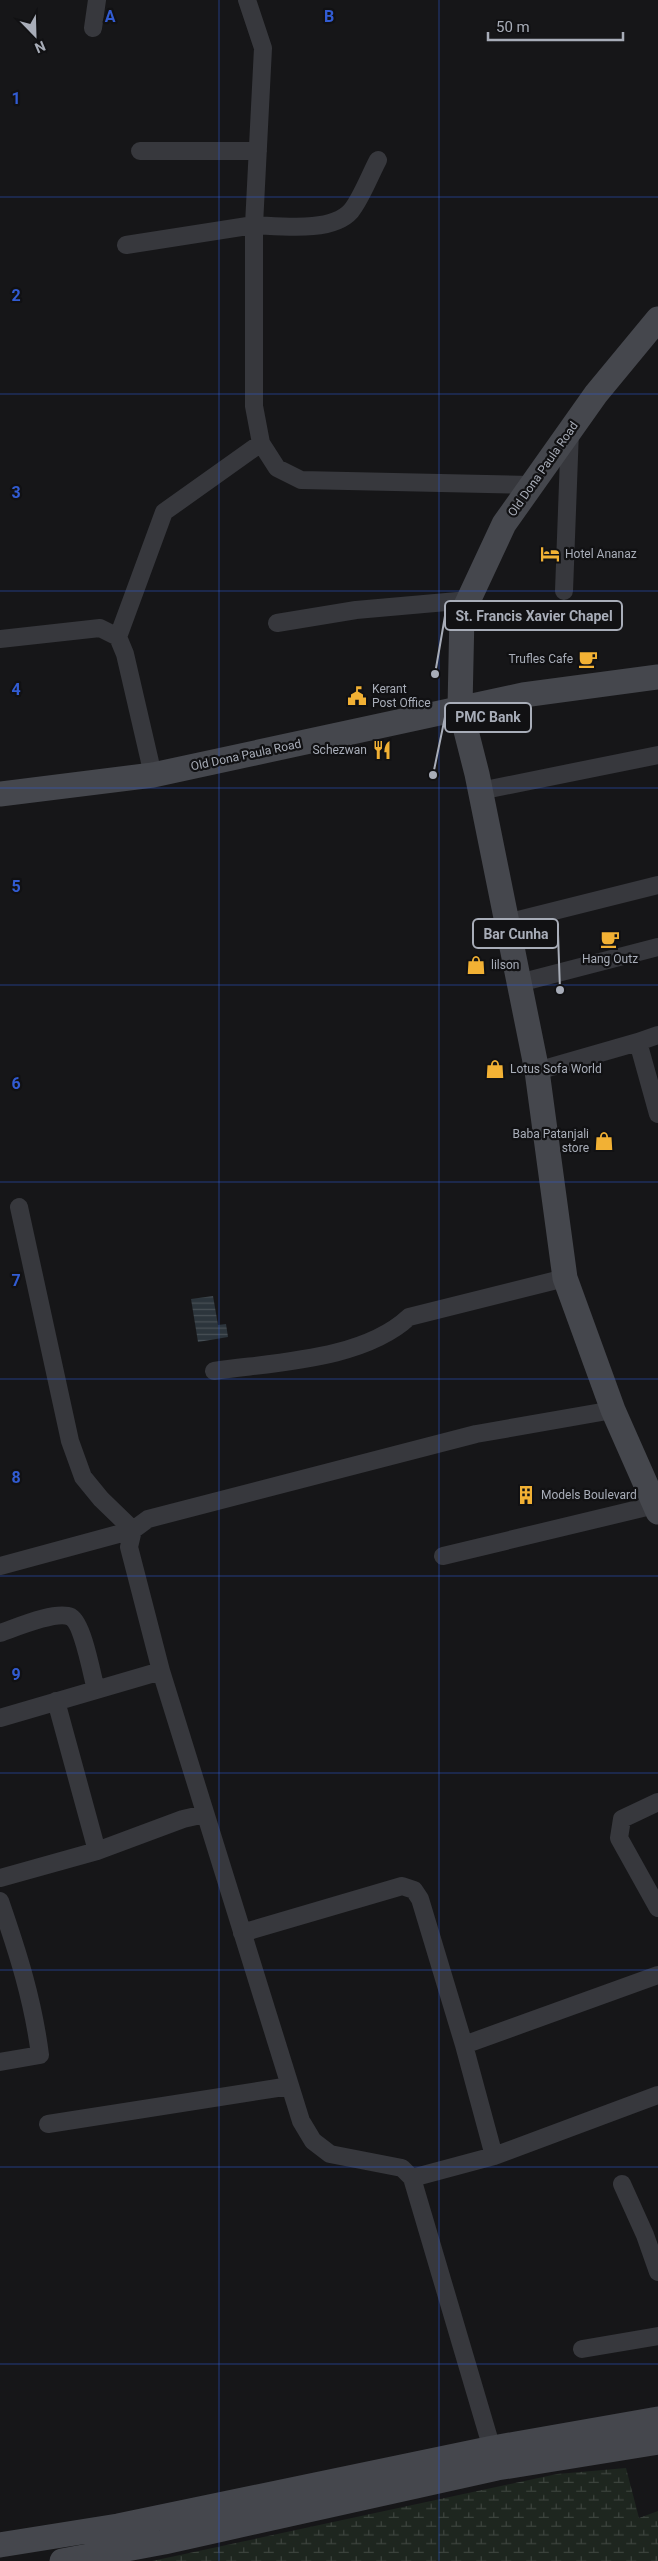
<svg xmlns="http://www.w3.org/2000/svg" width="658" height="2561" viewBox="0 0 658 2561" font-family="Roboto,sans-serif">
<defs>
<pattern id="wetland-marsh" width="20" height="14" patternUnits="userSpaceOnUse" patternTransform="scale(1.25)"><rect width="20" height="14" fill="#1e261f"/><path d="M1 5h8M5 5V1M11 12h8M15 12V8" fill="none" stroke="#3c433d"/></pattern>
<pattern id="water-rules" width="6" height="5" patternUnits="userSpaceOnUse" patternTransform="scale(1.25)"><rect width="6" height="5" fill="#2c353c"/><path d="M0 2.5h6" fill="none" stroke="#485056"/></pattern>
</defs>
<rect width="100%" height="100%" fill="#161618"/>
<path fill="url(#wetland-marsh)" d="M 626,2468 L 639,2518 L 658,2511 L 658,2561 L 152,2561 L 557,2474 Z"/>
<path fill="url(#water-rules)" d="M 213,1296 L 218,1325 L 226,1324 L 228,1337 L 198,1342 L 191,1299 Z"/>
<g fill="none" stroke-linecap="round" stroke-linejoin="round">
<path stroke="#37383d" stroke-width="18" d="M 247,0 L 263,48 L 254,225 C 280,226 332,233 351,211 C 361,199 370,175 378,160
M 93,28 L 97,0
M 140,151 L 258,151
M 126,245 L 254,225 L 254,406 L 261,443 L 277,468 L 301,480 L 531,485
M 564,591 L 570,430
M 277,623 L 356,610 L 469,600
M 118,637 L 164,512 L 261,443
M 0,639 L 100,628 L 118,637 L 125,654 L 153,775
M 480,791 L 658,755
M 506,923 L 658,885
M 519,983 L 658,947
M 638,1042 L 658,1035
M 537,1071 L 638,1042 L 658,1114
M 214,1371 C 275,1362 363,1360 409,1317 L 565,1278
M 443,1556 L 655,1505
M 0,1566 L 133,1530 L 101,1499 L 83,1477 L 70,1441 L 19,1207
M 0,1633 C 15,1628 56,1610 71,1617 C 83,1624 92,1675 96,1690
M 161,1671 L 301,2121 L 313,2141 L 330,2154 L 402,2168 L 412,2178 L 495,2459
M 56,1701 L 97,1851
M 0,1718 L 161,1671 L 129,1547 L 133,1530 L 148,1519 L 476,1434 L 613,1410
M 658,1802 L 622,1819 L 619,1838 L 658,1908
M 0,1878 L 97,1851 L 183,1819 L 205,1814
M 0,1901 C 18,1953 33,2000 40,2055 L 0,2062
M 242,1933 L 402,1886 L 414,1890 L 420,1899 L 464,2045 L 494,2156
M 464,2045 L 658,1975
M 48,2124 L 290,2086
M 412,2178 L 494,2156 L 658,2095
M 622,2184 L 645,2235 L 658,2272
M 582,2349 L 658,2336"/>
<path stroke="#45474d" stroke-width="25" d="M 658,319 L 596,394 L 504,524 L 462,614 L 460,707 L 477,774 L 537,1071 L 565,1278 L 613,1410 L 658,1512
M 0,794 L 153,775 L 523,695 L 658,677
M 0,2545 L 118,2526 L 493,2448 L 658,2419
M 62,2561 L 164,2542 L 497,2468 L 658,2442"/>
</g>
<path fill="none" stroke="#325cd3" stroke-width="1" stroke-opacity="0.55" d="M 219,0 L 219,2561M 439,0 L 439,2561M 0,197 L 658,197M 0,394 L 658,394M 0,591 L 658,591M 0,788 L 658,788M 0,985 L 658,985M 0,1182 L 658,1182M 0,1379 L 658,1379M 0,1576 L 658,1576M 0,1773 L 658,1773M 0,1970 L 658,1970M 0,2167 L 658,2167M 0,2364 L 658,2364"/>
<defs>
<g id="hotel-bare" transform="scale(1.5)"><path d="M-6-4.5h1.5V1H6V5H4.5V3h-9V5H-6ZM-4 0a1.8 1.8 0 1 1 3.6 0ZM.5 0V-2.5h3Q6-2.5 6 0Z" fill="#f2b134" stroke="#111113" stroke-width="2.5" paint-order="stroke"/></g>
<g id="cafe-bare" transform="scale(1.5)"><path d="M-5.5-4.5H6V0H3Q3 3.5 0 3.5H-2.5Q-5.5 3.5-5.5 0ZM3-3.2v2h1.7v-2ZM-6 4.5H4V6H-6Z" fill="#f2b134" stroke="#111113" stroke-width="2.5" paint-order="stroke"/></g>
<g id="civic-bare" transform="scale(1.5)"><path d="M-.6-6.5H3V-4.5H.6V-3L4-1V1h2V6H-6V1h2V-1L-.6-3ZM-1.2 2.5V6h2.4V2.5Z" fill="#f2b134" stroke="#111113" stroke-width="2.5" paint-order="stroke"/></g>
<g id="restaurant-bare" transform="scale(1.5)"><path d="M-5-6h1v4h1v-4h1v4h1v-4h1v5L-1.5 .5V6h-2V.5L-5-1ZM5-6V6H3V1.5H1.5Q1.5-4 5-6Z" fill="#f2b134" stroke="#111113" stroke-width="2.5" paint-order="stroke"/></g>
<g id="shop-bare" transform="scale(1.5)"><path d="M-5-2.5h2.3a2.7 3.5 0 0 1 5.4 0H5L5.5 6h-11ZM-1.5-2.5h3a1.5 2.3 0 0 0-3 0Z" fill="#f2b134" stroke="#111113" stroke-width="2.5" paint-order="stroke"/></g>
<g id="building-bare" transform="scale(1.5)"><path d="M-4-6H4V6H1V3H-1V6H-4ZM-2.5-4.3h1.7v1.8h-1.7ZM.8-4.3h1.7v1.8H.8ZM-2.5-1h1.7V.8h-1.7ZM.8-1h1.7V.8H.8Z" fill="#f2b134" stroke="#111113" stroke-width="2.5" paint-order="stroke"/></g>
</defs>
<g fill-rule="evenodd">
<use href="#hotel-bare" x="550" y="554"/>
<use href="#cafe-bare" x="588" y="659"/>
<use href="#civic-bare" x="357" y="696"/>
<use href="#restaurant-bare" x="382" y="750"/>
<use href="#cafe-bare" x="610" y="939"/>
<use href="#shop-bare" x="476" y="965"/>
<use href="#shop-bare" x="495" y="1069"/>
<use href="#shop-bare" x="604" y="1141"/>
<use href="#building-bare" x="526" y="1495"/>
</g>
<g text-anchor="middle" stroke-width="4.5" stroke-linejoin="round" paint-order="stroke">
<g font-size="12" fill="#a8adb8" stroke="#111113">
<text transform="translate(543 469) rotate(-55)" y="4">Old Dona Paula Road</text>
<text transform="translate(246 755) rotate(-12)" y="4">Old Dona Paula Road</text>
</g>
<g font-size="12" fill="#a8adb8" stroke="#111113" text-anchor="start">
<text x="565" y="558">Hotel Ananaz</text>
<text x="573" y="663" text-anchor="end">Trufles Cafe</text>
<text x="372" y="693">Kerant<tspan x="372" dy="14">Post Office</tspan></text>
<text x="367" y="754" text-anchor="end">Schezwan</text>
<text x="610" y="963" text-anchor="middle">Hang Outz</text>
<text x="491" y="969">lilson</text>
<text x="510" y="1073">Lotus Sofa World</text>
<text x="589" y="1138" text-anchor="end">Baba Patanjali<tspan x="589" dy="14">store</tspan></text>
<text x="541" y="1499">Models Boulevard</text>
</g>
</g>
<g font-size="16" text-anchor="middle" font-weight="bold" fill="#325cd3" stroke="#111113" stroke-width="4.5" stroke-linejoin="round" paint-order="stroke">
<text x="110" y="22">A</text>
<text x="329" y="22">B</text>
<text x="16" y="104">1</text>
<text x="16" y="301">2</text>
<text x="16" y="498">3</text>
<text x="16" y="695">4</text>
<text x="16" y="892">5</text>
<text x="16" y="1089">6</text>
<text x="16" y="1286">7</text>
<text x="16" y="1483">8</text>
<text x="16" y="1680">9</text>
</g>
<path fill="none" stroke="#a8adb8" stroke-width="2" d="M435 674L445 616M433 775L445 717M560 990L558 934"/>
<g fill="#a8adb8" stroke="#111113" stroke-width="2">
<circle cx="435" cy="674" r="5"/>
<circle cx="433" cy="775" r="5"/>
<circle cx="560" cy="990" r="5"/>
</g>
<g fill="#111113" stroke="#a8adb8" stroke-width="2">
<rect x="445" y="601" width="177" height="29" rx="5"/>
<rect x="445" y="703" width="86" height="29" rx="5"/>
<rect x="473" y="919" width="85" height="29" rx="5"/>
</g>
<g font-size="14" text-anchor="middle" font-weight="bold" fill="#a8adb8">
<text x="534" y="621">St. Francis Xavier Chapel</text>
<text x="488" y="722">PMC Bank</text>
<text x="516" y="939">Bar Cunha</text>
</g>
<g transform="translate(35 35) rotate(157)" stroke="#111113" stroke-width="4" paint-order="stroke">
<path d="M0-4L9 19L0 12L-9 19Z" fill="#a8adb8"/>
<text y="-8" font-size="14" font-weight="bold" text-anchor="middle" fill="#a8adb8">N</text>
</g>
<path d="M488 32v8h135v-8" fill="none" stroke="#a8adb8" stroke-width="2.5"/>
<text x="496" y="32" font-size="15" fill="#a8adb8" stroke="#111113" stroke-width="4" paint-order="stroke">50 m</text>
</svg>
